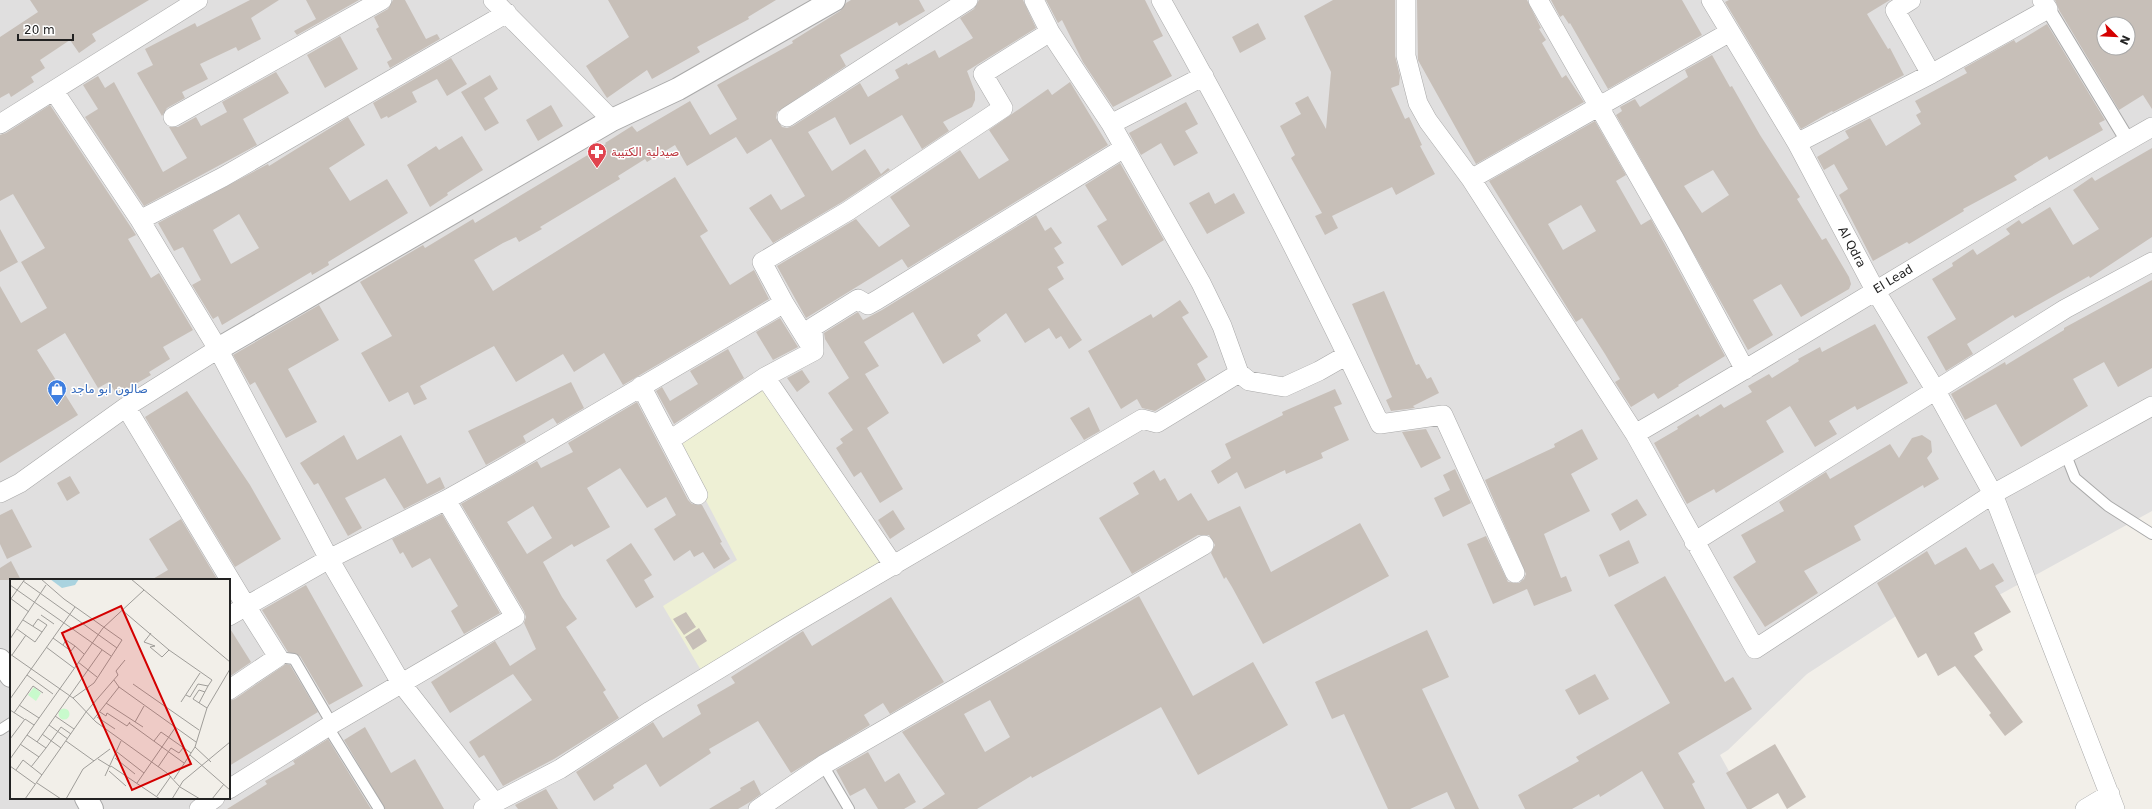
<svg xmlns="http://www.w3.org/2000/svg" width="2152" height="809" viewBox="0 0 2152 809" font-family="'DejaVu Sans','Noto Naskh Arabic',sans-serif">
<rect width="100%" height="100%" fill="#f2efe9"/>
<path fill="#e0dfdf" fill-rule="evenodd" d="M 0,0 L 2152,0 L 2152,511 L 1981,605 L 1956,577 L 1807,674 L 1728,750 L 1720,755 L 1750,809 L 0,809 ZM 2104,24 L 2128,24 L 2128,48 L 2104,48 ZM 11,580 L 229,580 L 229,798 L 11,798 Z"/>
<path fill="#eef0d5" d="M 765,385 L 883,562 L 702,672 L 663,606 L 737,560 L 678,447 Z"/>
<path fill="#c7bfb8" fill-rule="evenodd" d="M 30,0 L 149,0 L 92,34 L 96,41 L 79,53 L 70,40 L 40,60 L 45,68 L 31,77 L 34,82 L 11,97 L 9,93 L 0,98 L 0,37 L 38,12 Z
M 250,0 L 279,0 L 251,18 L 261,39 L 238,51 L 236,47 L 200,64 L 208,79 L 182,92 L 185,98 L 167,108 L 162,116 L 137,73 L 153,65 L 145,49 L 195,23 L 197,27 Z
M 306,0 L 359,0 L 297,35 L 294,31 L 316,19 Z
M 393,0 L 405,0 L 426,39 L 437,34 L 440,39 L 390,68 L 387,62 L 392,59 L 376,29 L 379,27 L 374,17 L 388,9 Z
M 608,0 L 776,0 L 748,17 L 749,19 L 697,47 L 700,52 L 652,79 L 647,70 L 607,98 L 586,66 L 629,37 Z
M 851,0 L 919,0 L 925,11 L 899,26 L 897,22 L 840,55 L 846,66 L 777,112 L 776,118 L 782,127 L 787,128 L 793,126 L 860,83 L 868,97 L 899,78 L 895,70 L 907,63 L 908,65 L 935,50 L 939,58 L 973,38 L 960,18 L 974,9 L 979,0 L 1023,0 L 1036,28 L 967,71 L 975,92 L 975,100 L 972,107 L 943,122 L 949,131 L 922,149 L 902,115 L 850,145 L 835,117 L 808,132 L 832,171 L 865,149 L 881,174 L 888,168 L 890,170 L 842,202 L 773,243 L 749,208 L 771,194 L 781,210 L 805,196 L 771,139 L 747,154 L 736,137 L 687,166 L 675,145 L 647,162 L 645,159 L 618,176 L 620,179 L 540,227 L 542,229 L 519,242 L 516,237 L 503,243 L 474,260 L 493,291 L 675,177 L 708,231 L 700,236 L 730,285 L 754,270 L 769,299 L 623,385 L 604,353 L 574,372 L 563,354 L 516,382 L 494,346 L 420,386 L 427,399 L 414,405 L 408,392 L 389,402 L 361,353 L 392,336 L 360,282 L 423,245 L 425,248 L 473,219 L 475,223 L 606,144 L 605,143 L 632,126 L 637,132 L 690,101 L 710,135 L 737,119 L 717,85 L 793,43 L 792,41 L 840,11 L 846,3 Z
M 1046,0 L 1145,0 L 1163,36 L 1153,41 L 1172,76 L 1113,107 L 1083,62 L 1062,20 L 1058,23 Z
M 1333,0 L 1395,0 L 1395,56 L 1400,76 L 1399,85 L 1391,88 L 1405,119 L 1409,117 L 1422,145 L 1420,146 L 1435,174 L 1396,195 L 1392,187 L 1332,216 L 1338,228 L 1325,235 L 1315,216 L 1322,213 L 1291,158 L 1295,155 L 1280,126 L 1301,114 L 1295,103 L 1308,96 L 1326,129 L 1331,72 L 1304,16 Z
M 1417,0 L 1527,0 L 1541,28 L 1539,29 L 1546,40 L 1542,43 L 1562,78 L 1566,75 L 1584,102 L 1476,164 L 1418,60 Z
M 1551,0 L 1682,0 L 1702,35 L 1608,89 L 1570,23 L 1569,24 L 1563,15 L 1560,17 Z
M 1729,0 L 1890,0 L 1867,14 L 1888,49 L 1890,48 L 1904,75 L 1833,112 L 1832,111 L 1801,129 L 1725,2 Z
M 2055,0 L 2152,0 L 2152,109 L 2143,95 L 2119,110 L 2059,10 ZM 2104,24 L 2128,24 L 2128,48 L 2104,48 Z
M 1258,23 L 1266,39 L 1240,53 L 1232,37 Z
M 2047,24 L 2105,120 L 2099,123 L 2103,130 L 2049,160 L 2047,156 L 2014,176 L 2017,180 L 1963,209 L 1964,211 L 1909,244 L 1907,242 L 1873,261 L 1839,195 L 1848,189 L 1834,164 L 1824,170 L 1817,157 L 1849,138 L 1845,131 L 1870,118 L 1886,146 L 1921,124 L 1916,115 L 1921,112 L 1915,101 L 1967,73 L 1964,68 L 2014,40 L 2016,43 Z
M 340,36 L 358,69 L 325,88 L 307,55 Z
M 1712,55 L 1730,87 L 1732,86 L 1760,135 L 1800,197 L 1797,199 L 1822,240 L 1826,238 L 1849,277 L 1851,284 L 1849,289 L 1801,317 L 1781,284 L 1753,300 L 1773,335 L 1748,350 L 1616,115 L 1622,111 L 1620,107 L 1635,99 L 1640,107 L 1688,77 L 1685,70 ZM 1713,170 L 1729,195 L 1702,213 L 1684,186 Z
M 451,58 L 467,84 L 447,96 L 437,79 L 412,92 L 417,102 L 388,118 L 387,116 L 381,119 L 373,103 Z
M 276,72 L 289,93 L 243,119 L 257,145 L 144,206 L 85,117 L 98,109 L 83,85 L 98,76 L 105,88 L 114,82 L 163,172 L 187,158 L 169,127 L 178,127 L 196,117 L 201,126 L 227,112 L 222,102 Z
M 490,75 L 498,89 L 484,98 L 499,123 L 485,131 L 461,92 Z
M 1070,82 L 1108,145 L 908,268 L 902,259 L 806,318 L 777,266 L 856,219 L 879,247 L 910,226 L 890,197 L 960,150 L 979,179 L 1009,160 L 989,130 L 1048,89 L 1052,95 Z
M 1186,102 L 1198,124 L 1185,131 L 1198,153 L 1174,166 L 1161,143 L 1141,155 L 1129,133 Z
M 50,105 L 136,235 L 128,239 L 151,278 L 159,273 L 193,330 L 163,347 L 170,359 L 149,372 L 151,375 L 117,395 L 109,382 L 98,388 L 65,333 L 37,350 L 78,415 L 0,463 L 0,286 L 21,323 L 47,308 L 21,262 L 45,248 L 13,194 L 0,201 L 0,135 L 6,133 Z
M 551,105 L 563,126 L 538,141 L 526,120 Z
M 348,117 L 365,145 L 329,168 L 350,201 L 387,179 L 408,213 L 328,262 L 329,265 L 312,275 L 311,272 L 222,325 L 218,316 L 213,319 L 192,285 L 201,280 L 183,247 L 174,251 L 158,223 L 268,164 L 269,166 ZM 239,214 L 259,248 L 231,264 L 213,230 Z
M 1595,121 L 1626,175 L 1616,181 L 1641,225 L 1651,219 L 1725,356 L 1678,385 L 1679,386 L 1658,399 L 1654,393 L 1631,407 L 1615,382 L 1620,379 L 1605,354 L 1582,318 L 1576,322 L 1489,181 ZM 1581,205 L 1596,231 L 1563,250 L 1548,224 Z
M 462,136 L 483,170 L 447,193 L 448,195 L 430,207 L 407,165 L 436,146 L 439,150 Z
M 2152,148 L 2152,237 L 2090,278 L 2089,276 L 2015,318 L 2013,315 L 1967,344 L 1973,354 L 1946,371 L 1927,337 L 1956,319 L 1932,279 L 1953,266 L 1952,263 L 1973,249 L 1977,255 L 2010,234 L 2006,229 L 2019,220 L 2022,224 L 2050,207 L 2073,245 L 2099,229 L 2073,190 L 2092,177 L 2095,181 Z
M 1120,163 L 1164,240 L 1122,266 L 1097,226 L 1107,220 L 1085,185 Z
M 1209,192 L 1215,204 L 1234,193 L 1245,213 L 1207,234 L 1189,203 Z
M 1036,215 L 1045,231 L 1051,227 L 1062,243 L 1054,248 L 1064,263 L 1057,267 L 1064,279 L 1048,289 L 1082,340 L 1069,349 L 1061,336 L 1056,339 L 1049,328 L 1025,343 L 1006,313 L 977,335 L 981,341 L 943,364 L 913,312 L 864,342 L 879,366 L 865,374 L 889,413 L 867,428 L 903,489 L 880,503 L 861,472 L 854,477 L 836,448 L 843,443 L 840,439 L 853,430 L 828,393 L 849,378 L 825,339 L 824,333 L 858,312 L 863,320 L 882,310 Z
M 0,229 L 18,262 L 0,272 Z
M 2152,280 L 2152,368 L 2118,387 L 2104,362 L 2073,379 L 2088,406 L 2021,447 L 1996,404 L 1965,420 L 1951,394 L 2005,362 L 2006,365 L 2064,330 L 2064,328 Z
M 1384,291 L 1416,365 L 1419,364 L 1427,379 L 1431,377 L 1439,393 L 1413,406 L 1415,408 L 1391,411 L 1386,400 L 1392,397 L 1352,304 Z
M 1180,300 L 1189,313 L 1182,317 L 1208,357 L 1197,364 L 1206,380 L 1155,411 L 1142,408 L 1137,399 L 1121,409 L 1088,351 L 1151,314 L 1153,318 Z
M 319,305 L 339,340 L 288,369 L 317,422 L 286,438 L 255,382 L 250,385 L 233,355 Z
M 780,318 L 798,347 L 773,360 L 756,332 Z
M 1875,324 L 1908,383 L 1857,410 L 1855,406 L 1829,421 L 1837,434 L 1815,447 L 1790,406 L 1766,421 L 1784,452 L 1716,493 L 1714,489 L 1687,504 L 1654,443 L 1678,429 L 1677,427 L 1698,414 L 1700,417 L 1721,404 L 1724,408 L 1752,392 L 1748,386 L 1769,374 L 1772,378 L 1799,361 L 1798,359 L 1820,347 L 1822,352 Z
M 728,349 L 744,378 L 674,424 L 656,391 L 662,387 L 670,401 L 698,384 L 690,371 Z
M 802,370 L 810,382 L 797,392 L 787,378 Z
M 571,382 L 584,408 L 557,424 L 553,418 L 523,436 L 526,442 L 486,465 L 468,431 Z
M 1335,389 L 1342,404 L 1334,407 L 1349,440 L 1321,453 L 1323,458 L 1286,474 L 1285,470 L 1245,489 L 1237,472 L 1218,484 L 1211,471 L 1231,458 L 1225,444 L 1283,415 L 1282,412 Z
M 187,391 L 250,485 L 281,539 L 235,567 L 145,417 Z
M 637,402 L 688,500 L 692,504 L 702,505 L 722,542 L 720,543 L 730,559 L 714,569 L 703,552 L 694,557 L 690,550 L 674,561 L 654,529 L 676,515 L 666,497 L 647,508 L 620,468 L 587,488 L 610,527 L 574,547 L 572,544 L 543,562 L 562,597 L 577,619 L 566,627 L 606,690 L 603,692 L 619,718 L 554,759 L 503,786 L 484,755 L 479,758 L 469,742 L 532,700 L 513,674 L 450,713 L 431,682 L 495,641 L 510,666 L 536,649 L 524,623 L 526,617 L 524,611 L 461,504 L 537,461 L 541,468 L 573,452 L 568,443 ZM 533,506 L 552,538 L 527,554 L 507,522 Z
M 1089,407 L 1100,431 L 1084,440 L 1070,418 Z
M 1426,429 L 1441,458 L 1421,468 L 1402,432 Z
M 1582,429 L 1598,459 L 1571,474 L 1590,511 L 1544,534 L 1561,578 L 1566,576 L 1572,591 L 1534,606 L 1527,589 L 1493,604 L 1467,544 L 1486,536 L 1508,582 L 1519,583 L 1524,579 L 1526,574 L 1485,480 L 1555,447 L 1554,444 Z
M 344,435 L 357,460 L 401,435 L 427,484 L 440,477 L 445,488 L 404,509 L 385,478 L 345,498 L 362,528 L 348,536 L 318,483 L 314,485 L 300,463 Z
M 1922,435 L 1931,441 L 1932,452 L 1927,458 L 1939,479 L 1924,488 L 1923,485 L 1854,526 L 1861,540 L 1804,571 L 1818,593 L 1765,627 L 1733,577 L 1756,562 L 1741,535 L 1784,511 L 1779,502 L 1826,472 L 1830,479 L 1890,444 L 1899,458 L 1912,438 Z
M 1455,469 L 1471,503 L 1443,517 L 1434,498 L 1450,490 L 1443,475 Z
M 1154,470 L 1160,481 L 1165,478 L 1178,501 L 1191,493 L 1208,521 L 1240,506 L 1271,572 L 1360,523 L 1389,576 L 1263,644 L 1232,587 L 1226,577 L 1224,579 L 1211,553 L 1215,545 L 1209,535 L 1198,535 L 1132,574 L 1099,518 L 1139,494 L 1133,483 Z
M 70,476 L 80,493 L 67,501 L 57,483 Z
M 1637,499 L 1647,515 L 1620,531 L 1611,514 Z
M 12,509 L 32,547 L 7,559 L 0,544 L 0,515 Z
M 893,510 L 905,529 L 890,539 L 878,520 Z
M 442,514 L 500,613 L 464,634 L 451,611 L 458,606 L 430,558 L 412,568 L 403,552 L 400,554 L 392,539 Z
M 181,519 L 217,579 L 215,580 L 151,580 L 168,570 L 149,539 Z
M 1629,540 L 1639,563 L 1609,577 L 1599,555 Z
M 631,543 L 652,575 L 644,580 L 654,597 L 636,608 L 606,560 Z
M 1966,547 L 1980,570 L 1993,563 L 2004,581 L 1995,586 L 2011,612 L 1974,633 L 1983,650 L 1974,656 L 2023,722 L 2005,736 L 1989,715 L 1991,713 L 1955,666 L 1938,676 L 1926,653 L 1918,658 L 1877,583 L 1927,551 L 1935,565 Z
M 11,561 L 21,580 L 0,580 L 0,568 Z
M 1665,576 L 1725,682 L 1733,677 L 1752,709 L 1678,753 L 1695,782 L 1692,784 L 1705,809 L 1664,809 L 1642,771 L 1600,797 L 1599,794 L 1572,809 L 1525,809 L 1518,795 L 1579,761 L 1576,757 L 1670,703 L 1614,605 Z
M 306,585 L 363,686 L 329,705 L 300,656 L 288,652 L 262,610 Z
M 1139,596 L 1193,696 L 1253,662 L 1288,725 L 1198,775 L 1161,707 L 1032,778 L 1031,776 L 977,809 L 922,809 L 945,794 L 902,732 ZM 990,700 L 1010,737 L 985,752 L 964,714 Z
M 891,597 L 944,682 L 890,714 L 883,703 L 864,715 L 870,725 L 791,773 L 758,721 L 709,749 L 711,753 L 660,787 L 646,764 L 613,785 L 614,788 L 594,801 L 576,772 L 653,722 L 663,738 L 701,714 L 697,705 L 735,683 L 731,677 L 803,631 L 812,646 Z
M 686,612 L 696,627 L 684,635 L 673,619 Z
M 229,627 L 251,662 L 229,677 Z
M 699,628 L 707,641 L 693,650 L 685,637 Z
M 1427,630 L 1449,677 L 1422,689 L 1479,809 L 1455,809 L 1447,792 L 1410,809 L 1388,809 L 1344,714 L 1332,719 L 1315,682 Z
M 286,664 L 290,665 L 318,712 L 229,766 L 229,701 L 235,699 Z
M 1595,674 L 1609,699 L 1579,715 L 1565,690 Z
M 365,727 L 391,773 L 415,759 L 444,809 L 385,809 L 344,740 Z
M 328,739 L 371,809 L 227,809 L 267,784 L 265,781 L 295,764 L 293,761 Z
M 1775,744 L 1806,797 L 1787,809 L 1778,793 L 1751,809 L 1747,809 L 1726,773 Z
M 868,752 L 885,782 L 899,773 L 916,802 L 904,809 L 878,809 L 865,788 L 850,796 L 836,770 Z
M 754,780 L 761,794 L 750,802 L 738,809 L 709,809 L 741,790 L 740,788 Z
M 546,789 L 558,809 L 518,809 L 515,805 Z"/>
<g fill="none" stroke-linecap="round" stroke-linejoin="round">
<g stroke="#a9a9a9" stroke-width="12">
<path id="service" d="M 2066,455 L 2075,478 L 2108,506 L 2152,534
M 278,657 L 294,659 L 332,724
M 328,727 L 379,809
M 0,730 L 11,723
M 823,765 L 849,809"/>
</g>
<g stroke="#a9a9a9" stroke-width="16">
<path id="pedestrian" d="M 2048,9 L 2128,141"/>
</g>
<g stroke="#a9a9a9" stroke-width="20">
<path id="minor" d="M 493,0 L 612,120
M 1034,0 L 1050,32 L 1111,124 L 1201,283 L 1222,326 L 1239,373 L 1249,381 L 1284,387 L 1319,371 L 1347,355
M 1161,0 C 1239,138 1312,280 1380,424 L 1443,415 L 1515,573
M 1406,0 L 1406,56 L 1418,103 L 1428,121 L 1471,179 L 1635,434 L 1755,649 L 1993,494 L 2152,406
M 1538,0 L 1674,238 L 1745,370
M 1711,0 L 1797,143 L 1875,290 L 1936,391 L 1993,494 L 2115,809
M 1931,74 L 2048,9 L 2042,0
M 54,91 L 140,220
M 173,117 L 382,0
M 787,117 L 968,0
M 0,124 L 198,0
M 1111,124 L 1204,76
M 1797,143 L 1931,74 L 1895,10 L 1911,0
M 1471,179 L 1730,32
M 813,350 L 784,303 L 762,262 L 848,211 L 1003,108 L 983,74 L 1050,32
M 765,377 L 894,566
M 641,386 L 698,495
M 126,407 L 246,606 L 278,657 L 229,690
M 1635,434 C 1809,334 1978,226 2152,127
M 670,440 L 765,377 L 814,351 L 813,327 L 858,299 L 868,305 L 877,300 L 1124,148
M 0,493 L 20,483 L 126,407 L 218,349
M 1694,542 L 2065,309 L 2152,262
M 229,616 L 329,559 L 446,500 L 505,467 L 784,303
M 229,789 L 332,724 L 515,617 L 446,500
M 495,803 L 401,683 L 329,559 L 218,349 L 140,220 L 223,177 L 507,13
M 199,809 L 215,798
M 483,809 L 560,769 L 650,711 L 788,627 L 1142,419 L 1157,423 L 1239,373
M 758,809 L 823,765 L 1204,545
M 2085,809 L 2110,794"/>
</g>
<g stroke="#a9a9a9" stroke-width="24">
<path id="tertiary" d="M 218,349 L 612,120 L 678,89 L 834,0
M 0,660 L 11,676
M 86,798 L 92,809"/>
</g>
<use href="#service" stroke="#fff" stroke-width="10"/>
<use href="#pedestrian" stroke="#fff" stroke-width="14"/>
<use href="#minor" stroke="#fff" stroke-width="19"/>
<use href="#tertiary" stroke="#fff" stroke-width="22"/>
</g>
<defs>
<g id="pharmacy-pin" transform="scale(1)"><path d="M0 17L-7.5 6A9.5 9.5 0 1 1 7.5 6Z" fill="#e0444e" stroke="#fff"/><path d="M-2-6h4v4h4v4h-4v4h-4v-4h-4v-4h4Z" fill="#fff"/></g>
<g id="shop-pin" transform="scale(1)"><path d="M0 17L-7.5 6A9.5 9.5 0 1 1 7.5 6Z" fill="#3f7fe0" stroke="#fff"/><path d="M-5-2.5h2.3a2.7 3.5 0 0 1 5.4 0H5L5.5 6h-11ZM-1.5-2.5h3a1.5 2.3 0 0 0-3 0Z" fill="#fff"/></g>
</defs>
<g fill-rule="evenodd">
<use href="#pharmacy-pin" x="597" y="152"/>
<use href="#shop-pin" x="57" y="389"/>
</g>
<g text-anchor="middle" stroke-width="3" stroke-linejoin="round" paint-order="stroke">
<g font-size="12" fill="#be3a42" stroke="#fff" text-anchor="start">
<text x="611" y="156">صيدلية الكتيبة</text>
</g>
<g font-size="12" fill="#222" stroke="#fff">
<text transform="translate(1852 247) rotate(62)" y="4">Al Qdra</text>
<text transform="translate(1893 279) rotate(-31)" y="4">El Lead</text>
</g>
<g font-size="12" fill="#366cbe" stroke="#fff" text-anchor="start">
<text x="71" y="393">صالون ابو ماجد</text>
</g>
</g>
<g transform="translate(10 579)">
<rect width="220" height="220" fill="#f2efe9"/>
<path d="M 24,108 L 31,114 L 26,122 L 18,116 ZM48.5 135a5.5 5.5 0 1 1 11 0a5.5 5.5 0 1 1-11 0Z" fill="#c8facc"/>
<path d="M 40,0 L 69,0 L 65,6 L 52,9 Z" fill="#aad3df"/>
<path fill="none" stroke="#9f9d99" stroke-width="1" d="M 31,0 L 54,20 L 112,61 L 84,104 L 63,119M 121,0 L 220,83M 13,2 L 107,69M 0,6 L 101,77M 0,19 L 19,33M 0,21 L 15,0M 112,31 L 159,71 L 202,101 L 198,107 L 188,105 L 180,118 L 176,116M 31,36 L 44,45M 13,41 L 32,53M 7,50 L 25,63 L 37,46 L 28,40 L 23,47M 141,54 L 134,63 L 145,67 L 140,68 L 152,78 L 159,71M 43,59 L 61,72 L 65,67 L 74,75M 0,60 L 36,6M 53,66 L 56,61 L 65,67M 36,68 L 64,89M 0,75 L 63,119 L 86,143 L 157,194 L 170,208 L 190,220M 2,76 L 16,56M 68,83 L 87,98M 17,96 L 43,115M 123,105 L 189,151M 109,108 L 186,163M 195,113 L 189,111 L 183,120 L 197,129M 0,120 L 65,28M 171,123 L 190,94M 96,124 L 133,148M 189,124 L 198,107M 9,126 L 29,139M 0,131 L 14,140M 90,133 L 96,137 L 97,134 L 117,147 L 120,143M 4,134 L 23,107 L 33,114M 45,137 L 64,150M 87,138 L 105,150M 83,141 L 109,108 L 104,101M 125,143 L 134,127M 119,144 L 174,184M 39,146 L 58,160M 32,155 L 51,169M 17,156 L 36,169 L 21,188M 0,160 L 15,140 L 24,146M 56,162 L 84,182M 144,162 L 151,153 L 181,174M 27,163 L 92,71M 10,165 L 29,178M 185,168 L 201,183M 36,169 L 51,148 L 61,155M 107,173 L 134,194 L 165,149M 180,176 L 220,211M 105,179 L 125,195M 0,180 L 93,49 L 134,11M 88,180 L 101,188M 0,187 L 25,205M 101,187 L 150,220M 148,188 L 161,169 L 169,174 L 173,169M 6,191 L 13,181 L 32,196M 99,192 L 116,207M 95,197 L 111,162M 164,200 L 185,168 L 197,129 L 220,90M 27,204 L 51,220M 127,204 L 134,194M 147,217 L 161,197M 15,220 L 76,133 L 108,96 L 106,92 L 115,81M 56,220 L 73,190 L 100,170M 162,220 L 173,202 L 220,163M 202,220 L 214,205"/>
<path fill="#d40000" fill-opacity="0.15" stroke="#d40000" stroke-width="2" d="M 111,27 L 181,185 L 122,211 L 52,54 Z"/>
<rect width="220" height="220" fill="none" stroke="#222" stroke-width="2"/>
</g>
<g transform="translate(2116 36) rotate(114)"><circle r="19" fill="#ffffff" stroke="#a7a7a7"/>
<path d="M0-3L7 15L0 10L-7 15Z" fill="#d40000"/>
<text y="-6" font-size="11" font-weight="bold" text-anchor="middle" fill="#222222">N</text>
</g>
<path d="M18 34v6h55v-6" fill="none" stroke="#222222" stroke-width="2"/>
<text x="24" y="34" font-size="12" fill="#222222" stroke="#ffffff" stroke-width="3" paint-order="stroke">20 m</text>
</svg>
